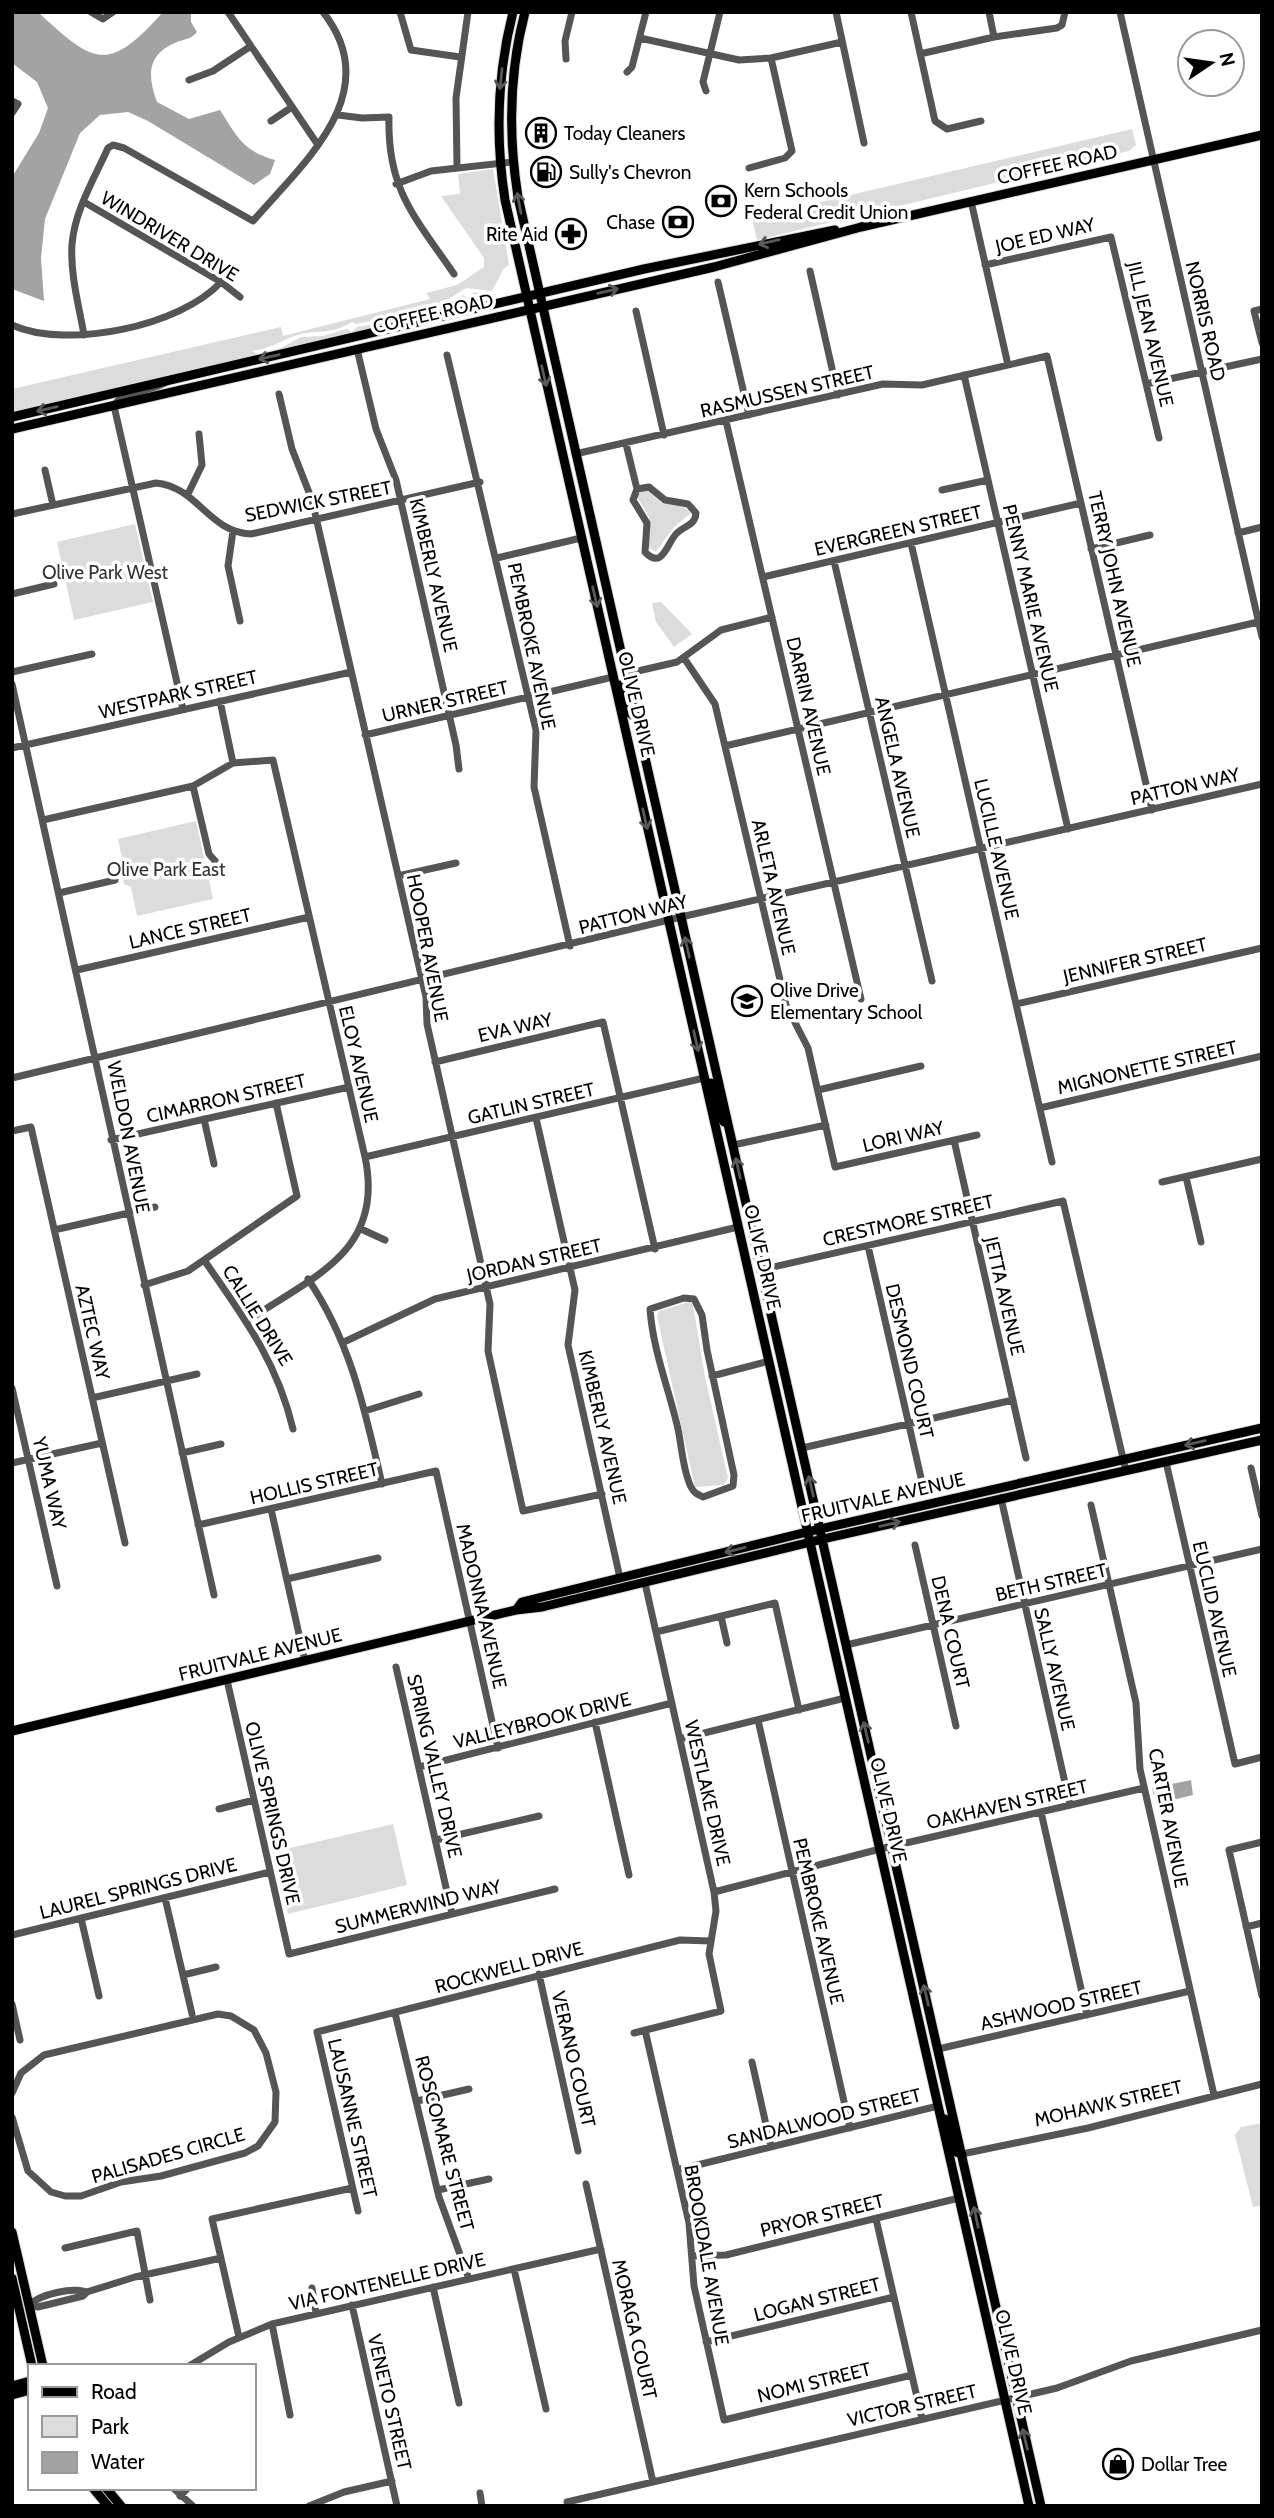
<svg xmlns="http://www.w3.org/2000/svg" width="1274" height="2518" viewBox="0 0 1274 2518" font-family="Cabin,sans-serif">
<rect width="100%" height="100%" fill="#fff"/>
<path fill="#dcdcdc" d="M 1132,129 L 1136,145 L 1129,151 L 757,240 L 752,218 Z
M 493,169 L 509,265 L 504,268 L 492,291 L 466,288 L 433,309 L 356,324 L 352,322 C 331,335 320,329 298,335 C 279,341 273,348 252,351 L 257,354 L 281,348 L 301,337 L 323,336 L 347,329 L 352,332 L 357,327 L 428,315 L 12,413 L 12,389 L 281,327 L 283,336 L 430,299 L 426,293 L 457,285 L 484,267 L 484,258 L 441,196 L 460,194 L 458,174 Z
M 482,292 L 497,295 L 440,312 L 438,309 L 463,295 L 467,298 L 472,293 Z
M 645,489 L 662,503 L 684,507 L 691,513 L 674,527 L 656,552 L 649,547 L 649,517 L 636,495 Z
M 135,524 L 153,602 L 74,620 L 57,542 Z
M 661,602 L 692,634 L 674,647 L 656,622 L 652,603 Z
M 196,821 L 213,899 L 137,916 L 131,887 L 124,884 L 121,872 L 124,868 L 118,839 Z
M 689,1302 L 693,1305 L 705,1377 L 728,1478 L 724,1485 L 695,1487 L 657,1316 L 659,1311 Z
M 393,1824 L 407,1885 L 288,1914 L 273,1852 Z
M 1262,2123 L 1262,2205 L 1253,2207 L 1235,2135 L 1241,2127 Z"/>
<path fill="#a3a3a3" d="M 12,12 L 38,12 C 94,64 108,74 163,12 L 191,12 L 191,22 L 197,32 C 192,39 185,39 177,42 C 147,54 147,75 157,102 L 189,119 L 220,110 C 237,137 243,151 275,160 L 270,174 L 254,185 L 148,121 L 128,112 L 100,115 L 80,133 L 45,219 L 41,258 L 44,301 L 12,289 L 12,177 L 39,133 L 48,108 L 37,82 L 12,63 Z
M 1191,1780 L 1193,1795 L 1156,1804 L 1152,1788 Z"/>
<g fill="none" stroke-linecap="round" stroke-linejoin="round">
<g stroke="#dbdbdb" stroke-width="11">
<path id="major" d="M 513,12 C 497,75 495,136 505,200 L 1029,2506
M 525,12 C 509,73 508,134 518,197 L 1041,2506
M 12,417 L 644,269 L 835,230
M 12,429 L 714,267 L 861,227 L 1262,135
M 621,685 L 627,711 L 635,717
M 711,1083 L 724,1122
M 516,1610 L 522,1602 L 807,1532 L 1262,1428
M 12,1731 L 516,1610 L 542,1607 L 823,1539 L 1262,1440
M 945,2119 L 956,2152 L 962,2154
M 12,2232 L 43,2366
M 12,2278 L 32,2366
M 12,2386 L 30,2381
M 12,2395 L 30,2390
M 93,2488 L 108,2506
M 106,2488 L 121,2506"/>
</g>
<path stroke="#555" stroke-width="7" d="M 91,12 L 103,19 L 113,12
M 228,12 L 318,145
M 400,12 L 411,50 L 460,57
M 836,12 L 864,143
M 911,12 L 935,121 L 947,129 L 981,121
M 989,12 L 994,37
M 1120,12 L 1262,637
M 640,38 L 739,60 L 771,58 L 842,42
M 920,54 L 994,37 L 1057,28 L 1062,25 L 1065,12
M 566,59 L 565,41 L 572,12
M 627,72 L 632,67 L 646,12
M 189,80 L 213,71 L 251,46
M 706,91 L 703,82 L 720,12
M 12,101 L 18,104 L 12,113
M 338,115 L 362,118 L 389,117 C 387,190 415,217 454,274
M 271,121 L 292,107
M 457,167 L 456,98 L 468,12
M 749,168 L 785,158 L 792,151 L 771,58
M 396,184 L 431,171 L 513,162
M 971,201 L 1008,365
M 84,202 L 221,282 L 240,297
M 985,265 L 1111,237 L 1159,438
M 810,271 L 838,395
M 718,282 L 749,415
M 1262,309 L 1254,311 L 1262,343
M 636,311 L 664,435
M 12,325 C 67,350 181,326 221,282
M 84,335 C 79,306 70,274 72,244 C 75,210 94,179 108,148 L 113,145 L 124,148 L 253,221 C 303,163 387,93 323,12
M 357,349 L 376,429 L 396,480 L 456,745 L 459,769
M 447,355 L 536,730 L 534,787 L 570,946
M 964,375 L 1068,829
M 168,381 C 154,392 121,390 114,406 L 183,709
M 1146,384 L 1262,359
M 279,394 L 292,449 L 312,500 L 426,997 L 427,1024 L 490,1304 L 488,1351 L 523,1511 L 602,1494
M 726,421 L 861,999
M 626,444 L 637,489
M 575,454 L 883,384 L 922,385 L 1047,356 L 1152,810
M 45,470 L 53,505
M 649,487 L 665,500 L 688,504 L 696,513 C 695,526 685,525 677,533 C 667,542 663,571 645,552 L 647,523 L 633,500 L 637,489 Z
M 942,490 L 988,480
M 188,494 L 202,465 L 199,434
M 12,514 L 156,483 C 198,487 208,532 251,534 L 480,482
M 233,531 L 228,566 L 240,621
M 1238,533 L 1262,527
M 911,543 L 1052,1162
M 1091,549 L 1150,535
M 497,558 L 581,538
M 834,561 L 932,981
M 763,577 L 1081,503
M 12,594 L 54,584
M 684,658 L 715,704 L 786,1005 L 808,1048 L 835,1167 L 977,1135
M 12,672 L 92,654
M 625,674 L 677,662 L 721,630 L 772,617
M 12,684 L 214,1595
M 220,701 L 233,763
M 365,735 L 613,677
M 725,746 L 1258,622
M 12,748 L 351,672
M 193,786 L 209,854 L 216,862
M 43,820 L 193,786 L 233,763 L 273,760 L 365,1157 C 385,1252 313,1276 247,1321
M 398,876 L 456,863
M 59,893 L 115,880
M 77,970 L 309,917
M 1016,1004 L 1262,948
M 435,1062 L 603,1022 L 655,1249
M 12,1078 L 681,917 L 1262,784
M 818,1090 L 921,1066
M 1040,1108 L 1262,1056
M 536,1118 L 575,1290 L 568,1345 L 620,1578
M 204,1119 L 214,1164
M 12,1131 L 31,1127 L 125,1543
M 111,1140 L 349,1087
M 954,1140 L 1026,1458
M 733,1145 L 826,1125
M 365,1157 L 704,1078
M 1186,1177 L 1201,1242
M 1162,1182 L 1262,1159
M 361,1229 L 385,1240
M 54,1230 L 155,1207
M 868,1246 L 922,1482
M 204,1260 C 243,1316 277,1361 293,1429
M 760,1270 L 1063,1201 L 1126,1471
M 308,1279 C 351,1342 365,1411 382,1484
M 144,1285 L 188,1271 L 297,1196 L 276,1103
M 684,1298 L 694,1299 L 702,1315 L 707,1350 L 734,1475 L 733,1486 L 703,1497 C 697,1494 694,1493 691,1487 C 683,1471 682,1448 678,1429 C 669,1389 653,1351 650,1309 Z
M 344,1342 L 435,1299 L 738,1227
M 712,1376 L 769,1361
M 12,1388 L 57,1586
M 92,1398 L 197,1374
M 365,1411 L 419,1394
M 802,1448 L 1013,1400
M 182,1453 L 221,1444
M 1166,1462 L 1235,1764 L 1262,1757
M 12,1463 L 102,1443
M 1251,1468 L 1262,1516
M 1001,1498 L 1070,1805
M 1091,1505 L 1136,1703 L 1140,1769 L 1214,2095
M 271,1509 L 305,1661
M 198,1525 L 436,1471 L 498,1748
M 915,1545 L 956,1726
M 287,1579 L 378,1558
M 721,1616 L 727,1643
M 656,1632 L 775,1603 L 799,1710
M 846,1645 L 1262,1549
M 396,1667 L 452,1914
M 227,1680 L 289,1954 L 555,1889
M 758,1720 L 850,2128
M 595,1722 L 629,1875
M 680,1739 L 845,1698
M 419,1767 L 672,1703
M 219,1809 L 254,1800
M 1041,1812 L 1087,2015
M 436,1840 L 539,1816
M 1262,1842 L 1229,1850 L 1262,1996
M 714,1892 L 880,1849 L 1144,1788
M 165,1898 L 192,2014
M 81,1918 L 99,1996
M 1246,1927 L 1262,1923
M 12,1935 L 270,1872
M 539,1974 L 578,2151
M 183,1975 L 216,1967
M 12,2004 L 20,2040
M 395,2013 L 439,2197 L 469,2279
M 645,2030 L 689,2223 L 694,2286 L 724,2420 L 912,2375
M 634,2033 L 721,2011 L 709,1954 L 716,1911 L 714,1892 L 645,1583
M 938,2049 L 1190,1991
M 752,2062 L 771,2147
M 12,2093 L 21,2073 L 44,2055 L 218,2014 L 231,2016 L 254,2030 L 266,2053 L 276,2092 L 275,2122 L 258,2146 L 245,2153 L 161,2176 L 121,2182 L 81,2196 L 65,2196 L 51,2192 L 28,2171 L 12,2117
M 417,2101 L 469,2089
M 962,2154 L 1088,2128 L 1262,2084
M 677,2170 L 938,2106
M 586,2184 L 653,2482
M 438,2190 L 489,2179
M 358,2211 L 317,2032 L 680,1940 L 710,1941
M 876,2219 L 922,2419
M 65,2248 L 137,2231 L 150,2300
M 692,2256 L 726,2255 L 959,2198
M 514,2269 L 546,2409
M 433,2287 L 459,2403
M 312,2288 L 316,2313
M 29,2305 L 38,2307 L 83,2296 L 87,2292 L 135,2277 L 221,2258
M 29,2305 C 41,2294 72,2287 87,2292
M 352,2305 L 397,2506
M 272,2324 L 290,2415
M 239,2337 L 212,2219 L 352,2188
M 706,2342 L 894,2297
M 189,2366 L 229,2342 L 272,2324 L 601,2249
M 173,2488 L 193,2506
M 480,2493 L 482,2506
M 180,2496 L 188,2488
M 309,2506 L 344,2492 L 392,2481
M 568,2506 L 567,2502 L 1057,2388 L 1131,2361 L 1262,2330"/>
<use href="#major" stroke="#000" stroke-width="9"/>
</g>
<defs><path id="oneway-shaft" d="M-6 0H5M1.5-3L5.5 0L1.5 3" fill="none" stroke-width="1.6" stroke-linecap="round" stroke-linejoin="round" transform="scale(1.75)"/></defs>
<g stroke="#595959">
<use href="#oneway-shaft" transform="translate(501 79) rotate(96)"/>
<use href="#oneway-shaft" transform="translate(519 203) rotate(-101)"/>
<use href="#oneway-shaft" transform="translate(769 242) rotate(167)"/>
<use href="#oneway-shaft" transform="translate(608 291) rotate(-13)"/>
<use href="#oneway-shaft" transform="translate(269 357) rotate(167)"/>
<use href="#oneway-shaft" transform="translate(544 376) rotate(77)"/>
<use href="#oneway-shaft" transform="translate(47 409) rotate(167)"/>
<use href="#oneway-shaft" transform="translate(595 597) rotate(77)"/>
<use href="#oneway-shaft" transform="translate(645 819) rotate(77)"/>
<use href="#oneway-shaft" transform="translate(687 947) rotate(-103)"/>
<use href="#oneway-shaft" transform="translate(696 1041) rotate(77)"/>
<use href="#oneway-shaft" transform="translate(738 1168) rotate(-103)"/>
<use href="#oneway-shaft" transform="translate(1195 1443) rotate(167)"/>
<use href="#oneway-shaft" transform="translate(811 1486) rotate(-103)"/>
<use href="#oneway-shaft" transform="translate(890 1524) rotate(-13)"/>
<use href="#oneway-shaft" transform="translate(735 1550) rotate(166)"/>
<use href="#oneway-shaft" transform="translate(866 1732) rotate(-103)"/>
<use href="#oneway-shaft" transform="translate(926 1995) rotate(-103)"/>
<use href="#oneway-shaft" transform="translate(976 2217) rotate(-102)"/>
<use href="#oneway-shaft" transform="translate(1025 2439) rotate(-103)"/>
</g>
<defs>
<g id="building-ring" transform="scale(1.575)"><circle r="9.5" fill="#fff" stroke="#000" stroke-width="1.5"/><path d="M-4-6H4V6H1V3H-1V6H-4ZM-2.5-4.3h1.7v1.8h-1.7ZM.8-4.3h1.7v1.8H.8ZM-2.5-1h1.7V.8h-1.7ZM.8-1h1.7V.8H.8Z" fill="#000"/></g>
<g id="fuel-ring" transform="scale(1.575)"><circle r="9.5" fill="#fff" stroke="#000" stroke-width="1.5"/><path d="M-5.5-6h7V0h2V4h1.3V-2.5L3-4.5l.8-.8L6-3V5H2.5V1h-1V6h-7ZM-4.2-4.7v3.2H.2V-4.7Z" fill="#000"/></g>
<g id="bank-ring" transform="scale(1.575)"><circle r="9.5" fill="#fff" stroke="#000" stroke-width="1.5"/><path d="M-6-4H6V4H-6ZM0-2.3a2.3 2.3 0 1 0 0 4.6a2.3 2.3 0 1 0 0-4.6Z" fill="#000"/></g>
<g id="pharmacy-ring" transform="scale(1.575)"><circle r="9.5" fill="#fff" stroke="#000" stroke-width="1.5"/><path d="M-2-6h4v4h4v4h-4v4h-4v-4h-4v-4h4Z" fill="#000"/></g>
<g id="school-ring" transform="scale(1.575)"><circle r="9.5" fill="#fff" stroke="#000" stroke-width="1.5"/><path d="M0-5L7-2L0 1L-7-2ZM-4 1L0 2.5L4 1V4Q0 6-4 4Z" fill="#000"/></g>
<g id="shop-ring" transform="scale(1.575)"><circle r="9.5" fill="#fff" stroke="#000" stroke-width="1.5"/><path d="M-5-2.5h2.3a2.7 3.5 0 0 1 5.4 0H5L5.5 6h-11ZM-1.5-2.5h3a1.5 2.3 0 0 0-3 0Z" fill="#000"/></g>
</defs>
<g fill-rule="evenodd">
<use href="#building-ring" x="541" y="133"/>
<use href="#fuel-ring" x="546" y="172"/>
<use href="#bank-ring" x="721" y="201"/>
<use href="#bank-ring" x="678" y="222"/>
<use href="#pharmacy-ring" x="571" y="234"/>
<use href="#school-ring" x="747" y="1001"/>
<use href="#shop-ring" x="1118" y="2464"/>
</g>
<g text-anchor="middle" stroke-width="7" stroke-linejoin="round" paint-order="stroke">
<g font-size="19" fill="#000" stroke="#fff" text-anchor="start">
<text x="564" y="140">Today Cleaners</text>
<text x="569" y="179">Sully's Chevron</text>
<text x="744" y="197">Kern Schools<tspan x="744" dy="22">Federal Credit Union</tspan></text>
<text x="655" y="229" text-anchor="end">Chase</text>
<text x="548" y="241" text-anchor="end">Rite Aid</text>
<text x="770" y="997">Olive Drive<tspan x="770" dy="22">Elementary School</tspan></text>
<text x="1141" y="2471">Dollar Tree</text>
</g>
<g font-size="19" fill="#000" stroke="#fff">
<text transform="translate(1057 164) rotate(-13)" y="7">COFFEE ROAD</text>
<text transform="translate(1045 235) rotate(-13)" y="7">JOE ED WAY</text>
<text transform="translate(170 236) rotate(31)" y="7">WINDRIVER DRIVE</text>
<text transform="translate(433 313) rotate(-13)" y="7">COFFEE ROAD</text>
<text transform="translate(1206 321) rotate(77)" y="7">NORRIS ROAD</text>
<text transform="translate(1151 334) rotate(77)" y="7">JILL JEAN AVENUE</text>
<text transform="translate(787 391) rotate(-13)" y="7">RASMUSSEN STREET</text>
<text transform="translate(318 501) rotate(-11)" y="7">SEDWICK STREET</text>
<text transform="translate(898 530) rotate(-13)" y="7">EVERGREEN STREET</text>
<text transform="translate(434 575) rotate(77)" y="7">KIMBERLY AVENUE</text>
<text transform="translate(1115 579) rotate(77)" y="7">TERRY JOHN AVENUE</text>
<text transform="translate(1031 598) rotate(77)" y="7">PENNY MARIE AVENUE</text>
<text transform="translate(532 646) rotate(78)" y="7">PEMBROKE AVENUE</text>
<text transform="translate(178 694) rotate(-13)" y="7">WESTPARK STREET</text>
<text transform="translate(445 701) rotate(-13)" y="7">URNER STREET</text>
<text transform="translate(637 704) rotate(77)" y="7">OLIVE DRIVE</text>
<text transform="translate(809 706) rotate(77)" y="7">DARRIN AVENUE</text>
<text transform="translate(898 767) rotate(77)" y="7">ANGELA AVENUE</text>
<text transform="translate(1185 786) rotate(-13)" y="7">PATTON WAY</text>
<text transform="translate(997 849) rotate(77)" y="7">LUCILLE AVENUE</text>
<text transform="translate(774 887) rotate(77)" y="7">ARLETA AVENUE</text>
<text transform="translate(633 914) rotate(-14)" y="7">PATTON WAY</text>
<text transform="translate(190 928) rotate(-13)" y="7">LANCE STREET</text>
<text transform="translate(428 948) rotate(79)" y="7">HOOPER AVENUE</text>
<text transform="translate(1135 960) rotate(-13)" y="7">JENNIFER STREET</text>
<text transform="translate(515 1027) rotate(-13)" y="7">EVA WAY</text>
<text transform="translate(359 1064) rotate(77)" y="7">ELOY AVENUE</text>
<text transform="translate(1147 1067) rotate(-13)" y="7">MIGNONETTE STREET</text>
<text transform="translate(226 1098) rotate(-13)" y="7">CIMARRON STREET</text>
<text transform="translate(531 1103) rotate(-13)" y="7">GATLIN STREET</text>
<text transform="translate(903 1136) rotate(-13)" y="7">LORI WAY</text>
<text transform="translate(129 1137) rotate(79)" y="7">WELDON AVENUE</text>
<text transform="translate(908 1220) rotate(-13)" y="7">CRESTMORE STREET</text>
<text transform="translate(763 1257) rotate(77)" y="7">OLIVE DRIVE</text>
<text transform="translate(534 1260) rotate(-13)" y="7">JORDAN STREET</text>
<text transform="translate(1005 1296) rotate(77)" y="7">JETTA AVENUE</text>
<text transform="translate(258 1315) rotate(58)" y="7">CALLIE DRIVE</text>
<text transform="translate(93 1332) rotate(77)" y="7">AZTEC WAY</text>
<text transform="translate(910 1361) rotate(77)" y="7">DESMOND COURT</text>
<text transform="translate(603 1427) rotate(77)" y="7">KIMBERLY AVENUE</text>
<text transform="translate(50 1483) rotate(77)" y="7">YUMA WAY</text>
<text transform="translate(314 1483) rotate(-13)" y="7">HOLLIS STREET</text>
<text transform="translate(883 1497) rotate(-13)" y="7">FRUITVALE AVENUE</text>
<text transform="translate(1051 1582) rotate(-13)" y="7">BETH STREET</text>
<text transform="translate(482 1606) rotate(77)" y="7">MADONNA AVENUE</text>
<text transform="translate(1215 1609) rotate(77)" y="7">EUCLID AVENUE</text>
<text transform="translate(951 1632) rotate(77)" y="7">DENA COURT</text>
<text transform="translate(260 1654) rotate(-14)" y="7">FRUITVALE AVENUE</text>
<text transform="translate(1055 1669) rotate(77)" y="7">SALLY AVENUE</text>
<text transform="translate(542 1720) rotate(-14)" y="7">VALLEYBROOK DRIVE</text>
<text transform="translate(435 1766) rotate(77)" y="7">SPRING VALLEY DRIVE</text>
<text transform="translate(708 1793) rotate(77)" y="7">WESTLAKE DRIVE</text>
<text transform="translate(1007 1804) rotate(-13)" y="7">OAKHAVEN STREET</text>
<text transform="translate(889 1810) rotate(77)" y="7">OLIVE DRIVE</text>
<text transform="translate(273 1813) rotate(77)" y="7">OLIVE SPRINGS DRIVE</text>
<text transform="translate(1169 1818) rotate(79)" y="7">CARTER AVENUE</text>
<text transform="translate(138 1888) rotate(-14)" y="7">LAUREL SPRINGS DRIVE</text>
<text transform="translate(418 1906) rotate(-14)" y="7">SUMMERWIND WAY</text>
<text transform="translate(819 1921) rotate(77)" y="7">PEMBROKE AVENUE</text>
<text transform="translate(509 1967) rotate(-15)" y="7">ROCKWELL DRIVE</text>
<text transform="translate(1061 2005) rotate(-13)" y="7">ASHWOOD STREET</text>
<text transform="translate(574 2059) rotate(77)" y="7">VERANO COURT</text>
<text transform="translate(1108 2103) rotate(-13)" y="7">MOHAWK STREET</text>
<text transform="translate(353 2118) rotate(77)" y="7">LAUSANNE STREET</text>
<text transform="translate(824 2118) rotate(-14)" y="7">SANDALWOOD STREET</text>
<text transform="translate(445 2143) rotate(75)" y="7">ROSCOMARE STREET</text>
<text transform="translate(168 2155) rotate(-16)" y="7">PALISADES CIRCLE</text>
<text transform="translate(822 2215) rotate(-14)" y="7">PRYOR STREET</text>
<text transform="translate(707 2255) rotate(80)" y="7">BROOKDALE AVENUE</text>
<text transform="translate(387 2281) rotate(-13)" y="7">VIA FONTENELLE DRIVE</text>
<text transform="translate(817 2299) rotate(-14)" y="7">LOGAN STREET</text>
<text transform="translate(635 2329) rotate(77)" y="7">MORAGA COURT</text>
<text transform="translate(1014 2362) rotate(77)" y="7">OLIVE DRIVE</text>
<text transform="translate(814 2382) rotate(-14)" y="7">NOMI STREET</text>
<text transform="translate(390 2402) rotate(77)" y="7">VENETO STREET</text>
<text transform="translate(912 2405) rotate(-13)" y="7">VICTOR STREET</text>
</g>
<g font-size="19" fill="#333" stroke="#fff">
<text x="105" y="579">Olive Park West</text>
<text x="166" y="876">Olive Park East</text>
</g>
</g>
<rect width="1274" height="2518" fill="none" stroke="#000000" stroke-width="28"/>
<rect x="28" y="2364" width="228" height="126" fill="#ffffff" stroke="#999999" stroke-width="2"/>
<rect x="42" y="2387" width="35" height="10" fill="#000000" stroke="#999999" stroke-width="2"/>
<text x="91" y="2399" font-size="21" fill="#000000">Road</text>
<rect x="42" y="2416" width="35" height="21" fill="#dcdcdc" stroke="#999999" stroke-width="2"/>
<text x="91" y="2434" font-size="21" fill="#000000">Park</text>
<rect x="42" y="2452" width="35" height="21" fill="#a3a3a3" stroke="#999999" stroke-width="2"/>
<text x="91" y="2469" font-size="21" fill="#000000">Water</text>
<g transform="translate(1211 63) rotate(77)"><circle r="33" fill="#ffffff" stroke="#999999" stroke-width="2"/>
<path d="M0-5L12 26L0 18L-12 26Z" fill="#000000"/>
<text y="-10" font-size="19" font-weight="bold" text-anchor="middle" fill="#000000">N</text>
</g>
</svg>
